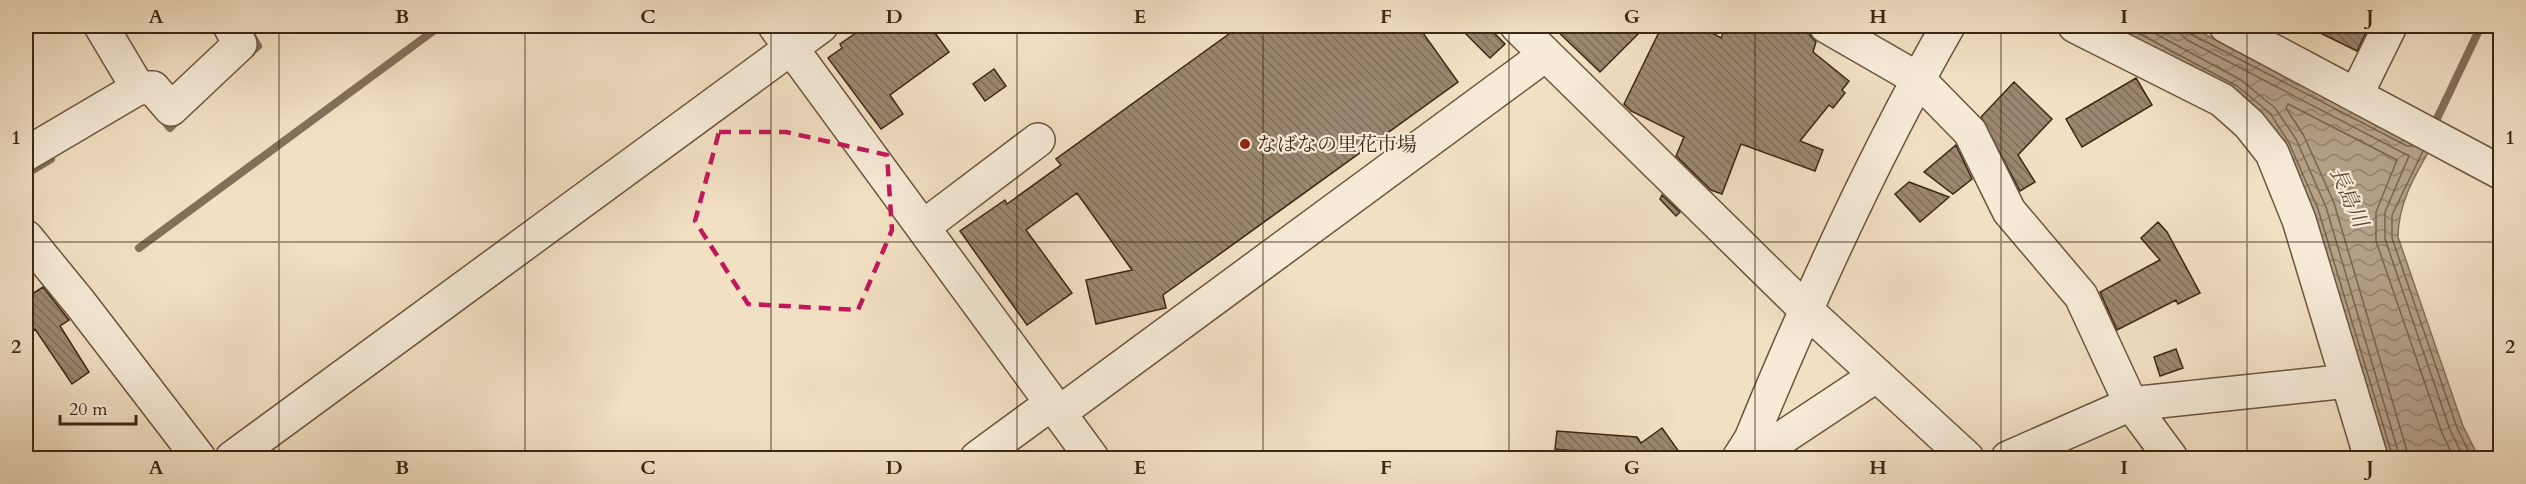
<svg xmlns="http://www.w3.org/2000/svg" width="2526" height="484" viewBox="0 0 2526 484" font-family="Cardo,'Noto Serif JP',serif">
<defs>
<pattern id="water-waves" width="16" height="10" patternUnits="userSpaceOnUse" patternTransform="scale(1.5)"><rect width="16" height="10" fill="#b4a187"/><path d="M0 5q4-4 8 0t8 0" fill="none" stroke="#94836d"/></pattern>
<pattern id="building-back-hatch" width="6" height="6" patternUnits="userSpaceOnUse" patternTransform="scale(1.5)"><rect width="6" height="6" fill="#9b876f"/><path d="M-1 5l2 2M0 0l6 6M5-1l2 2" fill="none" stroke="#806e5a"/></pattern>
</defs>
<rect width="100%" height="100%" fill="#f2e0c3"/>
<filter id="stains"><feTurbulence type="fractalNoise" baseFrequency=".00333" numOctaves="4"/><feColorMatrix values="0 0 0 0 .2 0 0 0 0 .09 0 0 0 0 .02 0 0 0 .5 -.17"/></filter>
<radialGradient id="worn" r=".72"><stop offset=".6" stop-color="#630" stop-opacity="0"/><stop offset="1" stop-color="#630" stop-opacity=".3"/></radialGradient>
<path fill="url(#water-waves)" stroke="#847059" stroke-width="1.5" d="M 2113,26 L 2189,26 L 2410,141 L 2433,144 C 2416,174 2398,202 2398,237 L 2463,426 L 2479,458 L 2387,458 L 2313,211 L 2284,146 L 2265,117 L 2233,91 Z"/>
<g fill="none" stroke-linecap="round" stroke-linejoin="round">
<path stroke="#78644d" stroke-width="1.5" d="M 2125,26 L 2237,86 L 2270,113 L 2289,143 L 2318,209 L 2393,458
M 2141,26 L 2241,80 L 2275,108 L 2296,139 L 2326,207 L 2400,458
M 2180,26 L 2181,34 L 2187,40 L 2409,156 L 2385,212 L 2385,239 L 2450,430 L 2464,458
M 2187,26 L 2191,34 L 2407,146 L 2414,146
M 2423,151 L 2392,215 L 2392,238 L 2457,428 L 2472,458
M 2409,458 L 2334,203 L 2304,136 L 2286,108 L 2288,104 L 2397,160 L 2376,212 L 2376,241 L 2442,433 L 2454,458"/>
<path stroke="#847059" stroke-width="8" d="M 248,55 L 258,46 L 251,34
M 161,117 L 170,128 L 180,118
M 2433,127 L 2481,26
M 26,174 L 51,159
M 139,248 L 440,26"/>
</g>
<path fill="url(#building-back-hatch)" stroke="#3c2713" stroke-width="1.5" d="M 866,26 L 930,26 L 949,52 L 890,95 L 903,114 L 881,129 L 828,58 L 842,48 L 840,44 Z
M 1240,26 L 1418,26 L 1458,82 L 1163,295 L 1166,308 L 1096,324 L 1086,280 L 1132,270 L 1077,193 L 1026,230 L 1072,293 L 1027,325 L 960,231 L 1005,200 L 1007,204 L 1061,165 L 1056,159 Z
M 1458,26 L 1487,26 L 1505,44 L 1490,58 Z
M 1552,26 L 1646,26 L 1600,72 Z
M 1662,26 L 1700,26 L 1721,38 L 1726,26 L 1807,26 L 1810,35 L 1816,42 L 1813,52 L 1849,81 L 1842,90 L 1845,93 L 1833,108 L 1829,105 L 1800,141 L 1823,150 L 1815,171 L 1741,144 L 1722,194 L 1711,190 L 1676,156 L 1684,137 L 1631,111 L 1624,104 Z
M 2306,26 L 2369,26 L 2357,51 Z
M 994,69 L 1006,86 L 985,101 L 973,84 Z
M 2136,78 L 2152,105 L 2082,147 L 2066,119 Z
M 2014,82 L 2052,119 L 2018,155 L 2035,182 L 2020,191 L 1981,117 Z
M 1956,145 L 1972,179 L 1953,194 L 1924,172 Z
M 1909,182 L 1949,197 L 1920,222 L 1895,194 Z
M 1662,195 L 1680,212 L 1676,216 L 1660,199 Z
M 2158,222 L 2167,232 L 2200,293 L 2178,304 L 2176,300 L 2117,330 L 2100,292 L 2160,260 L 2141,238 Z
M 43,287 L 69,320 L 60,326 L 89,372 L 72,384 L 35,329 L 26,336 L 26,298 Z
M 2176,349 L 2183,368 L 2160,376 L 2154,357 Z
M 1662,428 L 1684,459 L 1595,459 L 1595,453 L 1555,449 L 1557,431 L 1637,437 L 1641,443 Z"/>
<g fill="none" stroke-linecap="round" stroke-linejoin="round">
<g stroke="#6a553f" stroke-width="36">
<path id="minor" d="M 775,26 L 1092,458
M 1517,26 L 1805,309 L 1967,458
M 1826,26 L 1918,79 L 1970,132 L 2009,211 L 2081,296 L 2131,404 L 2171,458
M 2075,26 L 2222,100 L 2249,124 L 2272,153 L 2299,220 L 2371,458
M 2226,26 L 2500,172
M 138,88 L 153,88 L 171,109 L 240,44 L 230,26
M 2356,95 L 2390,26
M 26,154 L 138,88 L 101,26
M 923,227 L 1038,140
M 26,237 L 80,303 L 199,458
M 1059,413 L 1545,55
M 1751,439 L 1776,442 L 1877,375
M 232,458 L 821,26
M 977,458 L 1052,403
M 1739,458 L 1751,439 C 1809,298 1872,159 1948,26
M 2008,458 L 2131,404 L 2348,381"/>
</g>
<use href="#minor" stroke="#f7ebd8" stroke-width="33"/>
</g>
<path fill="none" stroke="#c2185b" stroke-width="4.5" stroke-dasharray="12 8" stroke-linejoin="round" d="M 719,132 L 786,132 L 887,155 L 892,230 L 858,310 L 748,304 L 695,221 Z"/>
<path fill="none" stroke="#3c2713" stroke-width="1.5" stroke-opacity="0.55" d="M 279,26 L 279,458M 525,26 L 525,458M 771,26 L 771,458M 1017,26 L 1017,458M 1263,26 L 1263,458M 1509,26 L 1509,458M 1755,26 L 1755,458M 2001,26 L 2001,458M 2247,26 L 2247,458M 26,242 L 2500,242"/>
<circle fill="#8f2418" stroke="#f7ebd8" stroke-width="2" cx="1245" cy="144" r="6"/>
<g text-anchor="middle" stroke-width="4.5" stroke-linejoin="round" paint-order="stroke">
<g font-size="20" fill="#3c2713" stroke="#f7ebd8" text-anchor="start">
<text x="1257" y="151">なばなの里花市場</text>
</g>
<g font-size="21" font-style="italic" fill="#604c36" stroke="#f7ebd8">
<text transform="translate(2349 197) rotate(66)" y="7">長島川</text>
</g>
</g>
<rect width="2526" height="484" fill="none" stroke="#f2e0c3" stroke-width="66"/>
<path d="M60 415v9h76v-9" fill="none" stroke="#3c2713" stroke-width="3"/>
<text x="69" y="415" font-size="18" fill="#3c2713" stroke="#f7ebd8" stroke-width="4.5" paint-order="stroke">20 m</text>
<rect x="33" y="33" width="2460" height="418" fill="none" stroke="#3c2713" stroke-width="2"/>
<g font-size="20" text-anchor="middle" font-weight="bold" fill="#3c2713">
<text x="156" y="23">A</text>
<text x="402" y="23">B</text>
<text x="648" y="23">C</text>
<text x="894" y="23">D</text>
<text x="1140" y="23">E</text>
<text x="1386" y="23">F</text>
<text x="1632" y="23">G</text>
<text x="1878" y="23">H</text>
<text x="2124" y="23">I</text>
<text x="2370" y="23">J</text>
<text x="16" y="144">1</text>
<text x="2510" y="144">1</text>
<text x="16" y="353">2</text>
<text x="2510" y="353">2</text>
<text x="156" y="474">A</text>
<text x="402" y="474">B</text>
<text x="648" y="474">C</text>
<text x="894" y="474">D</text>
<text x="1140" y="474">E</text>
<text x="1386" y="474">F</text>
<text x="1632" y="474">G</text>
<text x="1878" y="474">H</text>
<text x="2124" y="474">I</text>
<text x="2370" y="474">J</text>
</g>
<rect width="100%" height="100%" filter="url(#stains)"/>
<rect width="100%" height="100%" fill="url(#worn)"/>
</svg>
